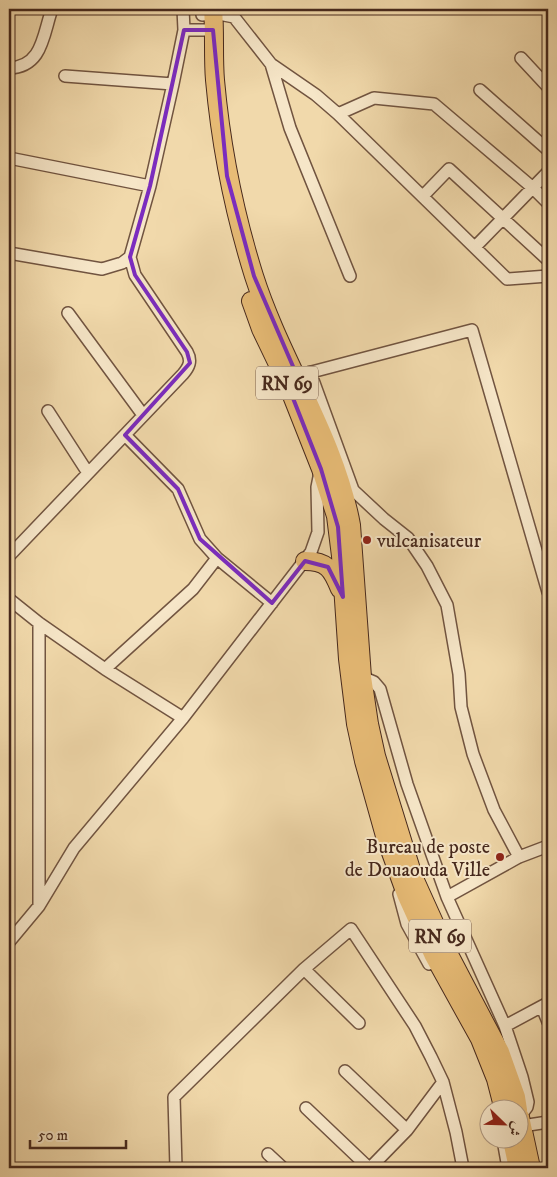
<svg xmlns="http://www.w3.org/2000/svg" width="557" height="1177" viewBox="0 0 557 1177" font-family="'IM FELL DW Pica',Amiri,serif">
<rect width="100%" height="100%" fill="#f1d9ab"/>
<filter id="stains"><feTurbulence type="fractalNoise" baseFrequency=".004" numOctaves="4"/><feColorMatrix values="0 0 0 0 .2 0 0 0 0 .09 0 0 0 0 .02 0 0 0 .5 -.17"/></filter>
<radialGradient id="worn" r=".72"><stop offset=".6" stop-color="#630" stop-opacity="0"/><stop offset="1" stop-color="#630" stop-opacity=".3"/></radialGradient>
<g fill="none" stroke-linecap="round" stroke-linejoin="round">
<g stroke="#715440" stroke-width="14">
<path id="street" d="M 202,15 L 219,14 L 234,17 L 271,64 L 316,95 L 338,114 L 507,279 L 548,276
M 184,30 L 213,30
M 521,58 L 548,87
M 271,64 L 290,128 L 350,276
M 9,68 C 43,67 43,34 52,9
M 65,76 L 173,84
M 480,90 L 548,150
M 338,114 L 374,98 L 434,104 L 533,188 L 548,203
M 9,158 L 150,186
M 423,196 L 449,169 L 548,260
M 475,247 L 548,172
M 9,253 L 102,269 L 122,263 L 130,257
M 68,313 L 143,415
M 310,372 L 353,490 L 384,519 L 408,538 L 427,566 L 447,605 L 459,674 L 461,707 L 473,754 L 494,810 L 519,857
M 304,374 L 472,330 L 548,592
M 48,411 L 88,473
M 9,556 L 183,374 C 189,367 192,361 187,352 L 135,275 L 130,257 L 150,186 L 173,84 L 184,30 L 183,9
M 217,558 L 272,603
M 9,599 L 39,623 L 105,669 L 193,589 L 217,558 L 200,539 L 178,489 L 125,435
M 39,623 L 39,906
M 105,669 L 183,718
M 362,677 L 374,682 L 380,689 L 407,784 L 447,897 L 505,1026 L 522,1077 L 528,1102 L 527,1107 L 520,1116
M 399,894 L 407,924 L 429,964
M 447,897 L 519,857 L 548,846
M 9,942 L 39,906 L 74,848 L 183,718 L 311,552 L 318,532 L 317,487 L 320,472
M 304,969 L 359,1023
M 542,1007 L 548,1022
M 505,1026 L 548,1003
M 345,1071 L 407,1130
M 306,1108 L 369,1168
M 522,1126 L 548,1122
M 503,1140 L 508,1168
M 268,1154 L 283,1168
M 176,1168 L 174,1097 L 304,969 L 351,929 L 415,1026 L 431,1057 L 443,1082 L 456,1132 L 463,1168
M 370,1168 L 407,1130 L 443,1082"/>
</g>
<g stroke="#46281c" stroke-width="20">
<path id="primary" d="M 213,9 C 215,32 213,57 215,80 C 221,147 234,212 254,276 C 281,361 335,437 351,525 L 362,677 L 369,724 L 376,756 L 413,876 L 446,949 L 500,1052 L 516,1097 L 518,1110
M 251,301 L 261,329 L 287,383 L 321,469 L 336,516 L 341,556 L 348,659 L 356,724 L 364,761 L 385,836 L 406,894 L 434,956 L 480,1039 L 496,1079 L 504,1110
M 305,561 C 327,561 332,569 340,589
M 520,1117 L 531,1168
M 512,1140 L 518,1168"/>
</g>
<use href="#street" stroke="#f6e6c8" stroke-width="11"/>
<use href="#primary" stroke="#e8bc76" stroke-width="18"/>
</g>
<path fill="none" stroke="#7b2cbf" stroke-width="4" stroke-linejoin="round" d="M 184,30 L 213,30 L 227,176 L 254,276 L 298,378 L 287,383 L 321,469 L 338,527 L 343,597 L 328,567 L 305,561 L 272,603 L 200,539 L 178,489 L 125,435 L 190,363 L 187,352 L 135,275 L 130,257 L 150,186 Z"/>
<g fill="#8f2418" stroke="#f6e6c8" stroke-width="2">
<circle cx="367" cy="540" r="5"/>
<circle cx="500" cy="857" r="5"/>
</g>
<g text-anchor="middle" stroke-width="4" stroke-linejoin="round" paint-order="stroke">
<g fill="#f6e6c8" stroke="#7b6150" stroke-width="1">
<rect x="256" y="366.5" width="62" height="33" rx="4"/>
<rect x="409" y="919.5" width="62" height="33" rx="4"/>
</g>
<g font-size="19" font-weight="bold" fill="#46281c">
<text x="287" y="390">RN 69</text>
<text x="440" y="943">RN 69</text>
</g>
<g font-size="20" fill="#46281c" stroke="#f6e6c8" text-anchor="start">
<text x="377" y="547">vulcanisateur</text>
<text x="490" y="853" text-anchor="end">Bureau de poste<tspan x="490" dy="23">de Douaouda Ville</tspan></text>
</g>
</g>
<rect width="557" height="1177" fill="none" stroke="#f1d9ab" stroke-width="30"/>
<rect x="10" y="10" width="537" height="1157" fill="none" stroke="#46281c" stroke-width="2.5"/>
<rect x="15" y="15" width="527" height="1147" fill="none" stroke="#46281c"/>
<g transform="translate(504 1124) rotate(113)"><circle r="24" fill="#f6e6c8" stroke="#b09a83"/>
<path d="M0-4L9 19L0 12L-9 19Z" fill="#8f2418"/>
<text y="-8" font-size="14" font-weight="bold" text-anchor="middle" fill="#46281c">ش</text>
</g>
<path d="M30 1140v8h96v-8" fill="none" stroke="#46281c" stroke-width="2.5"/>
<text x="38" y="1140" font-size="15" fill="#46281c" stroke="#f6e6c8" stroke-width="4" paint-order="stroke">50 m</text>
<rect width="100%" height="100%" filter="url(#stains)"/>
<rect width="100%" height="100%" fill="url(#worn)"/>
</svg>
